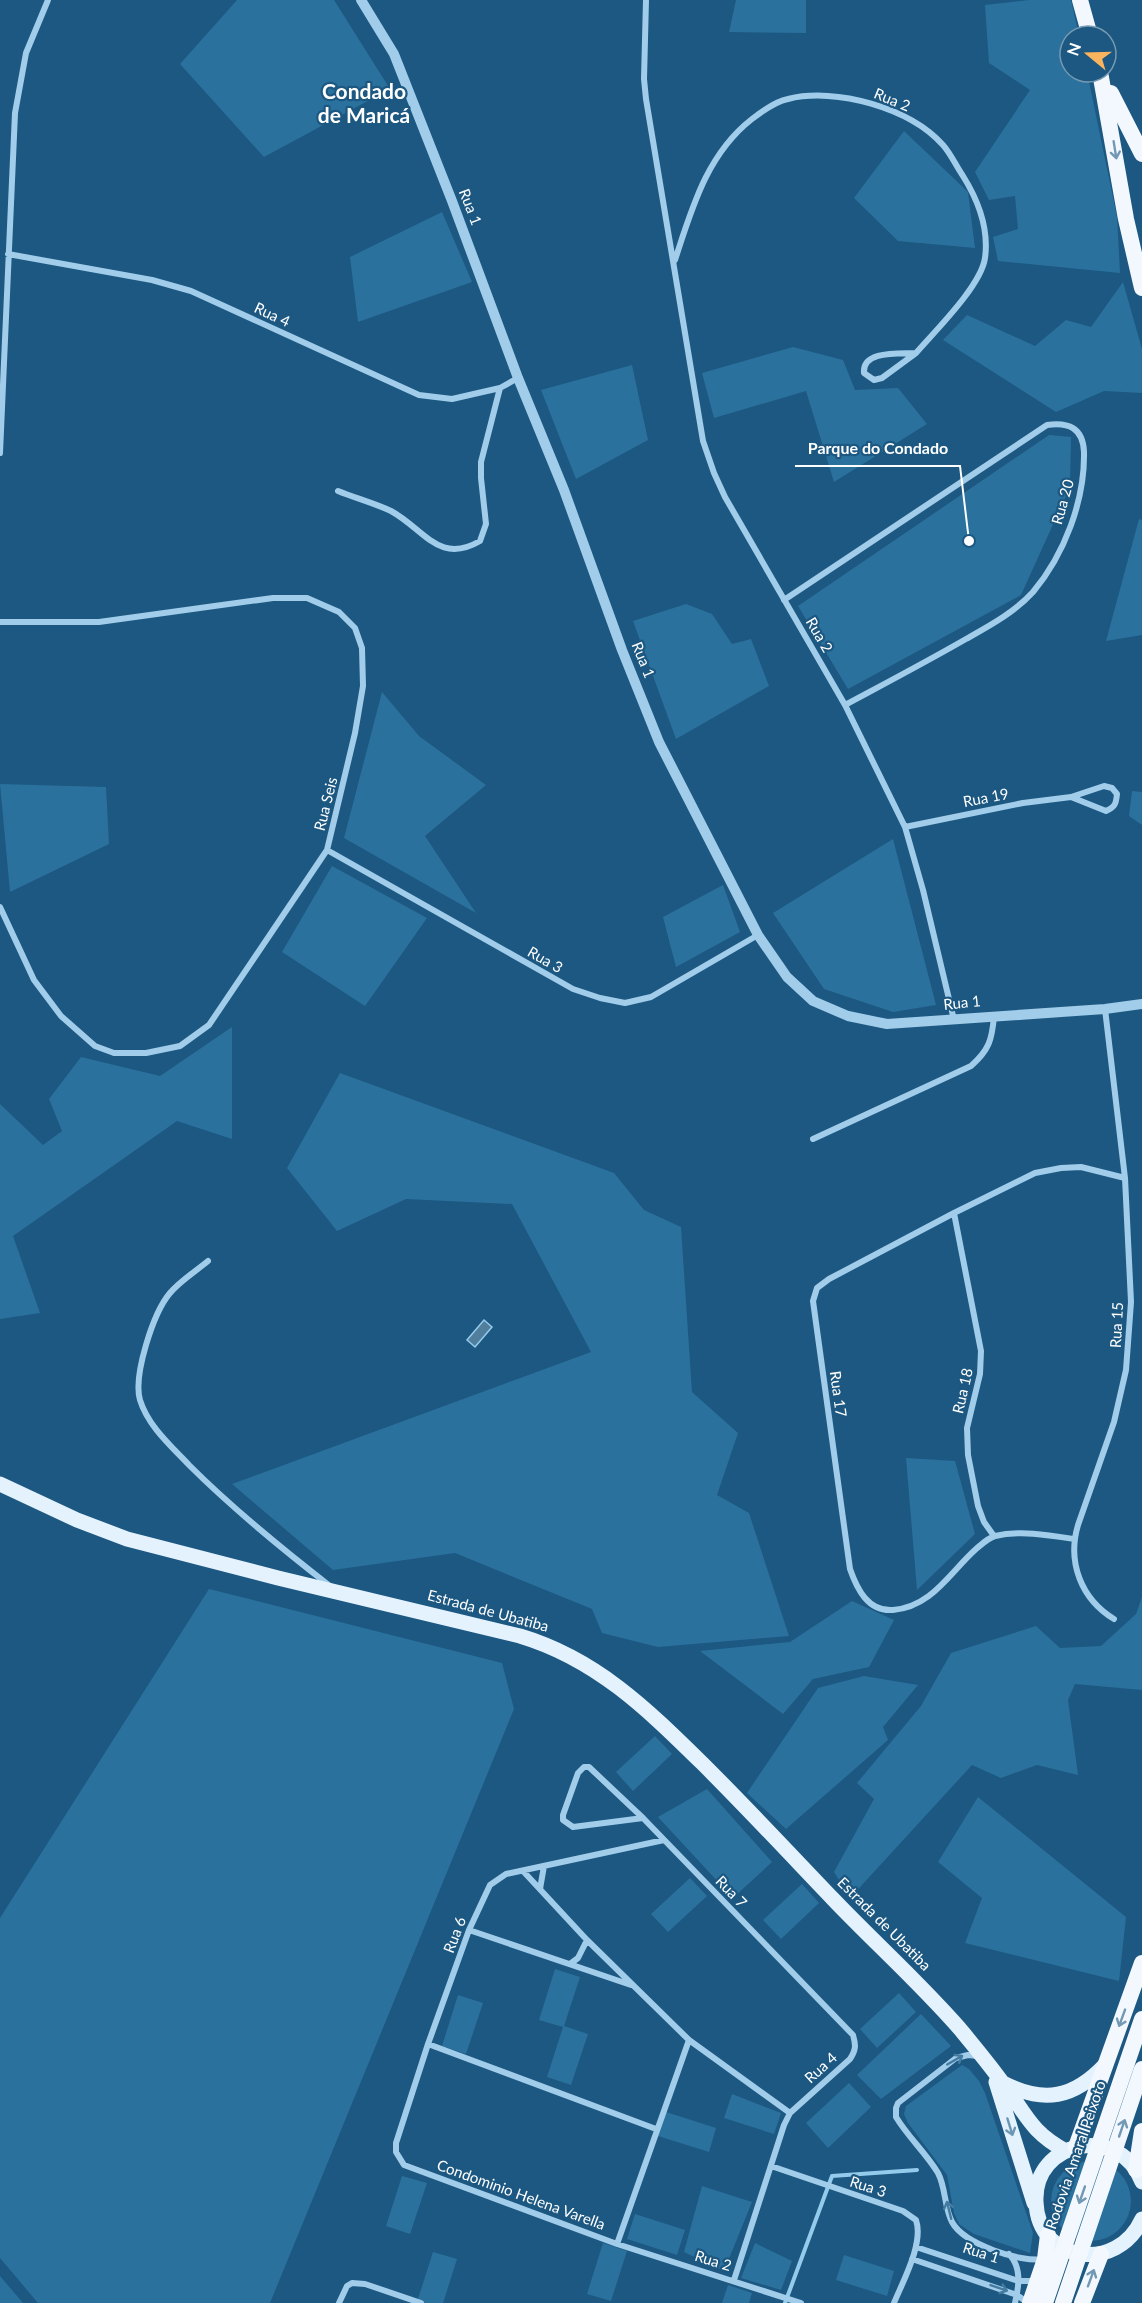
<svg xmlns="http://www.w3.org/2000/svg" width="1142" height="2303" viewBox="0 0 1142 2303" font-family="Lato,sans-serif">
<rect width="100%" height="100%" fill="#1c5881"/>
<path fill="#2b719e" d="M 237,0 L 334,0 L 390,89 L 264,157 L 180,64 Z
M 736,0 L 806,0 L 806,33 L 729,32 Z
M 1029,0 L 1071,0 L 1079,36 L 1070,36 L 1070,72 L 1087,72 L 1117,217 L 1120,273 L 998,261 L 993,237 L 1018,229 L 1015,196 L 989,200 L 975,172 L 1030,90 L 989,63 L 985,5 Z
M 904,131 L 968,192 L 975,248 L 898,241 L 854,198 Z
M 442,212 L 472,282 L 358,322 L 350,257 Z
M 1123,282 L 1142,349 L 1142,393 L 1104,391 L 1056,412 L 943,340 L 967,315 L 1035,346 L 1066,320 L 1091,327 Z
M 793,347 L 843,360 L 855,390 L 898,388 L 927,424 L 834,482 L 806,391 L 714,418 L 702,373 Z
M 632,365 L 648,440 L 576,479 L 541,390 Z
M 1049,435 L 1071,437 L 1070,487 L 1021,595 L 848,689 L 798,606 Z
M 1139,519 L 1142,520 L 1142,635 L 1106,641 Z
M 686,604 L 712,614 L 732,644 L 751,639 L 769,686 L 676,739 L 633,621 Z
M 382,692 L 419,736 L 486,785 L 425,836 L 476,913 L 344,838 Z
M 0,784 L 106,787 L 109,844 L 10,892 Z
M 1132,791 L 1142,792 L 1142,825 L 1129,816 Z
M 893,839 L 936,1005 L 893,1012 L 824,989 L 773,913 Z
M 332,866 L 427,918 L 365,1006 L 282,952 Z
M 723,885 L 740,932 L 676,967 L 663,917 Z
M 232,1027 L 232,1139 L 177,1121 L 13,1236 L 40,1313 L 0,1319 L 0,1104 L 43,1145 L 62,1131 L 49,1099 L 81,1057 L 160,1076 Z
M 340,1073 L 614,1173 L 644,1210 L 681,1227 L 692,1392 L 738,1433 L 717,1495 L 749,1513 L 789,1636 L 658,1647 L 602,1633 L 592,1609 L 455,1553 L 333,1570 L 232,1484 L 591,1352 L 512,1204 L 406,1199 L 337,1231 L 287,1168 Z
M 906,1458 L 955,1461 L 975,1534 L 917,1590 Z
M 209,1589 L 502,1663 L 514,1709 L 270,2303 L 38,2303 L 0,2258 L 0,1918 Z
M 1142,1597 L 1142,1690 L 1075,1684 L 1068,1700 L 1078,1775 L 1037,1765 L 1001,1778 L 972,1765 L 850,1898 L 834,1872 L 874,1799 L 857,1783 L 921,1706 L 951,1653 L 1036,1626 L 1060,1648 L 1101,1646 L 1136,1614 Z
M 852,1601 L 894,1620 L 869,1667 L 813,1679 L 783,1714 L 700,1651 L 790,1642 Z
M 864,1676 L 918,1685 L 883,1727 L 888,1740 L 786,1829 L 747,1793 L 818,1688 Z
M 655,1736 L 672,1754 L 633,1791 L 616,1772 Z
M 707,1789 L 772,1862 L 733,1898 L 658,1817 Z
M 978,1797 L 1126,1917 L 1119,1981 L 965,1943 L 982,1898 L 938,1862 Z
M 690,1878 L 707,1896 L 668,1932 L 651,1914 Z
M 802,1884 L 819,1903 L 781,1939 L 763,1920 Z
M 555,1969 L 580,1977 L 564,2026 L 588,2034 L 571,2085 L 547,2077 L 563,2027 L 539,2020 Z
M 899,1993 L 916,2012 L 877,2048 L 860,2029 Z
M 458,1995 L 483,2003 L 466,2054 L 442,2046 Z
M 921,2014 L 951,2046 L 881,2099 L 857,2075 Z
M 962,2065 L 969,2069 L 979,2081 L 985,2093 L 1033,2233 L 1030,2253 L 974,2234 L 959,2224 L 954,2213 L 947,2175 L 908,2123 L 904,2114 L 906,2106 Z
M 849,2083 L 871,2107 L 828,2148 L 806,2123 Z
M 732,2094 L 781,2113 L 774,2134 L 724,2118 Z
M 666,2112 L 716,2128 L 709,2152 L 658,2136 Z
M1051 2201a40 40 0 1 1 80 0a40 40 0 1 1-80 0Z
M 402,2176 L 427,2183 L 410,2234 L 386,2226 Z
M 702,2186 L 752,2202 L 724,2271 L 684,2252 Z
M 635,2214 L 685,2230 L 677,2255 L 627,2239 Z
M 603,2243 L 627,2251 L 611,2301 L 587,2294 Z
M 755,2243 L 792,2261 L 781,2290 L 741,2278 Z
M 433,2252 L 457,2259 L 443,2303 L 419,2303 L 417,2302 Z
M 844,2255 L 894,2271 L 887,2296 L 836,2280 Z
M 0,2276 L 23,2303 L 0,2303 Z
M 728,2285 L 752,2293 L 749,2303 L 722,2303 Z"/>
<path fill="#517e9c" stroke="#94cbec" stroke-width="1.5" d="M 484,1320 L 492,1327 L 475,1347 L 467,1340 Z"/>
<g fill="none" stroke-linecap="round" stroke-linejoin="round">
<path stroke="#94cbec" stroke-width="4" d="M 785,2303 L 832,2176 L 917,2170"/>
<path stroke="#a1cdea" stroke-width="6" d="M 646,0 L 644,79 L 646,99 L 703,441 L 714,473 L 725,497 L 845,705 L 905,827 L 923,890 L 954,1020
M 8,254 L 152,280 L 191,291 L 419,395 L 452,399 L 500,388 L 518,378
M 675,260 C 692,208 707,154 752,119 C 761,112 777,101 788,99 C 836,87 910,108 943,145 C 951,154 956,166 963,176 C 978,200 989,229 985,258 C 981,286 935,331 916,353
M 916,353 L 882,378 L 874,380 L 864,373 C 862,350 900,354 916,353 Z
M 0,453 L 15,113 L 26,53 L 48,0
M 338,491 C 355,498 374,503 391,511 C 424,529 439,565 480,541 L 486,524 L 481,478 L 481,462 L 500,388
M 784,600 L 1047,425 C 1069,422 1083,428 1084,452 C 1085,501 1064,555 1033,592 C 1015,612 989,626 966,639 C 926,662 886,683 845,705
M 0,622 L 99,622 L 273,598 L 307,598 L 339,612 L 355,628 L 362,648 L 363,686 L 355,733 L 327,850 L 209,1025 L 180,1046 L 146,1053 L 114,1053 L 95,1046 L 61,1016 L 34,980 L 0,907
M 1104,786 L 1112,788 L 1117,794 C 1116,804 1115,807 1106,811 L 1071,797 Z
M 905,827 L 1023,803 L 1071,797
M 327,850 L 573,989 L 600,998 L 625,1003 L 651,997 L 758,935
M 1105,1009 L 1125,1178 L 1131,1302 L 1126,1370 L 1114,1422 L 1078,1525 C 1067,1562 1081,1599 1114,1619
M 813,1139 L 971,1066 C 989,1050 992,1040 994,1016
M 954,1213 L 981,1351 L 980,1374 L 967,1428 L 968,1455 L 978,1506 L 984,1522 L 994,1536
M 208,1261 C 196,1271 180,1281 170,1293 C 153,1313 133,1376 140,1400 C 148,1426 171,1446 189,1465 C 233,1509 281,1548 330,1586
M 1074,1539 C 1049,1535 1020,1530 995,1536 C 988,1538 982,1544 976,1549 C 950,1572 932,1607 893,1610 C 868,1612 857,1589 850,1569 L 813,1301 L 817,1288 L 829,1279 L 954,1213 L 1035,1173 L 1061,1168 L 1081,1167 L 1125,1178
M 643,1818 L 573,1827 L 563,1820 L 563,1815 L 578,1773 L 584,1767 L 589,1767 L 643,1818 L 853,2035 C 856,2045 856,2050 850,2059 L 790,2113 L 784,2125 L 734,2280
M 664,1840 L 506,1874 L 490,1885 L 469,1930 L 428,2044 L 396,2143 L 396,2152 L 404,2165 L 617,2244 L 801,2303
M 523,1871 L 587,1940 L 689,2040 L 790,2113
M 540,1889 L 544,1866
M 469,1930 L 631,1985
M 570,1964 L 578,1958 L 587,1940
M 428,2044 L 656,2129
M 978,2056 L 968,2055 L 956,2058 L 898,2103 L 896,2108 L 896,2117 C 908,2137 926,2153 938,2173 C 946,2188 944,2207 952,2222 C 964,2244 1020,2263 1044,2259
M 771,2166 L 903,2211 L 916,2220 C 924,2243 903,2281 894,2303
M 617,2244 L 689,2040
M 916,2247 L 1018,2281 L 1036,2281
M 1009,2254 C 1022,2268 1019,2286 1015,2303
M 912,2259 L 1017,2295 L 1028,2303
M 339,2303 L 347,2286 L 352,2283 L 365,2284 L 421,2303"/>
<path stroke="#a1cdea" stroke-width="10" d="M 361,0 L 394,54 L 452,201 L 518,378 L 564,490 L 622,650 L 659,742 L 758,935 L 787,977 L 813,1001 L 848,1016 L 887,1024 L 1105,1009 L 1142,1004"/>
<path stroke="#e4f2fe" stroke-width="15" d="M 0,1484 L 77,1520 L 127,1539 L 278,1578 L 520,1636 C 597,1659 648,1710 704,1765 C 748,1809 790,1854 833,1899 C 875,1943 920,1983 960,2029 C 974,2046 989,2064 1002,2082 C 1026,2113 1029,2131 1066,2151
M 996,2082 L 1034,2203
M 1003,2083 C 1044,2104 1074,2098 1105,2065
M 1142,2182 C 1120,2123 1033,2140 1036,2202 C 1038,2264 1118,2273 1142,2219"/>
<path stroke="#f2f8fe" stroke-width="16" d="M 1080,0 L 1090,36
M 1100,72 L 1126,219 L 1142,288
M 1111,93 L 1142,154
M 1076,2147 L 1142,1963
M 1136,2170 L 1142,2131
M 1030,2303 L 1045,2259 L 1048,2235
M 1045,2303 L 1142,2019
M 1063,2303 L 1142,2069
M 1082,2303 L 1101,2254"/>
</g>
<defs><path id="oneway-shaft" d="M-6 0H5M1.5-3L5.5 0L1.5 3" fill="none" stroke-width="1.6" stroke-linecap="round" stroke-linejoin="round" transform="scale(1.5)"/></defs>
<g stroke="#7298b3">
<use href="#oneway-shaft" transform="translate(1115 150) rotate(81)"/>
<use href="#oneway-shaft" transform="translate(1122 2018) rotate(110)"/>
<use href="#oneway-shaft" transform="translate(1122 2128) rotate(-71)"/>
<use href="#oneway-shaft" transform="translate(1082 2195) rotate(109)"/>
<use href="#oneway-shaft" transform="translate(1091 2278) rotate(-70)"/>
</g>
<g stroke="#447ba0">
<use href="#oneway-shaft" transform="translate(955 2060) rotate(-30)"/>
<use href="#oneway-shaft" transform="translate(949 2210) rotate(-104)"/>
<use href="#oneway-shaft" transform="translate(999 2288) rotate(19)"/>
</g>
<use stroke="#6c96b3" href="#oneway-shaft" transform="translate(1010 2127) rotate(73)"/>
<g text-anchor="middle" stroke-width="4.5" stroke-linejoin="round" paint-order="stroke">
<g font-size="15" fill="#fff" stroke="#1c5881">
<text transform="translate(892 100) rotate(22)" y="5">Rua 2</text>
<text transform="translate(470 207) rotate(69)" y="5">Rua 1</text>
<text transform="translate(272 315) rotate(25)" y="5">Rua 4</text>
<text transform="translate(1063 502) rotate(-74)" y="5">Rua 20</text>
<text transform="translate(819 635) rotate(60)" y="5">Rua 2</text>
<text transform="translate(643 660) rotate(68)" y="5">Rua 1</text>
<text transform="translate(986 798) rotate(-11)" y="5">Rua 19</text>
<text transform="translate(326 804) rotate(-76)" y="5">Rua Seis</text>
<text transform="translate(545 960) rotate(30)" y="5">Rua 3</text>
<text transform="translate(962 1003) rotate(-6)" y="5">Rua 1</text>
<text transform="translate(1117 1325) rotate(-87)" y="5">Rua 15</text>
<text transform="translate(963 1391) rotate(-77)" y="5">Rua 18</text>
<text transform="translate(838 1394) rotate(82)" y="5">Rua 17</text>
<text transform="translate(488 1611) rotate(15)" y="5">Estrada de Ubatiba</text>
<text transform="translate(731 1892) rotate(46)" y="5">Rua 7</text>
<text transform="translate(884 1924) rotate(45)" y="5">Estrada de Ubatiba</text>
<text transform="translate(455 1935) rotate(-69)" y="5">Rua 6</text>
<text transform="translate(821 2068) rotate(-42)" y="5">Rua 4</text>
<text transform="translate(1076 2155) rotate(-71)" y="5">Rodovia Amaral Peixoto</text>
<text transform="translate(868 2187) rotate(18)" y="5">Rua 3</text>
<text transform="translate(521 2195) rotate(20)" y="5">Condominio Helena Varella</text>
<text transform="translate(981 2253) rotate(18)" y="5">Rua 1</text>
<text transform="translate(713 2261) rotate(17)" y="5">Rua 2</text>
</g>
<g font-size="21" font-weight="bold" fill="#fff" stroke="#1c5881">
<text x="364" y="99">Condado<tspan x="364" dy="24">de Maricá</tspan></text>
</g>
</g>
<path fill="none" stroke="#fff" stroke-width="2" d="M969 541L960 466H795"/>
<circle fill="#fff" stroke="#1c5881" stroke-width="2" cx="969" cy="541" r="6"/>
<g font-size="16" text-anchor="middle" font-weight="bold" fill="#fff" stroke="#1c5881" stroke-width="4.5" stroke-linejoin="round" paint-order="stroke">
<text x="878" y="454">Parque do Condado</text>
</g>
<g transform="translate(1088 54) rotate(289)"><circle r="28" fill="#1c5881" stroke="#779bb3" stroke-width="1.5"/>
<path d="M0-4.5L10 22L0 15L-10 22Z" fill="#fbb45e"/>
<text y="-9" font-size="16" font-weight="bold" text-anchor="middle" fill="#ffffff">N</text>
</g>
</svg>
